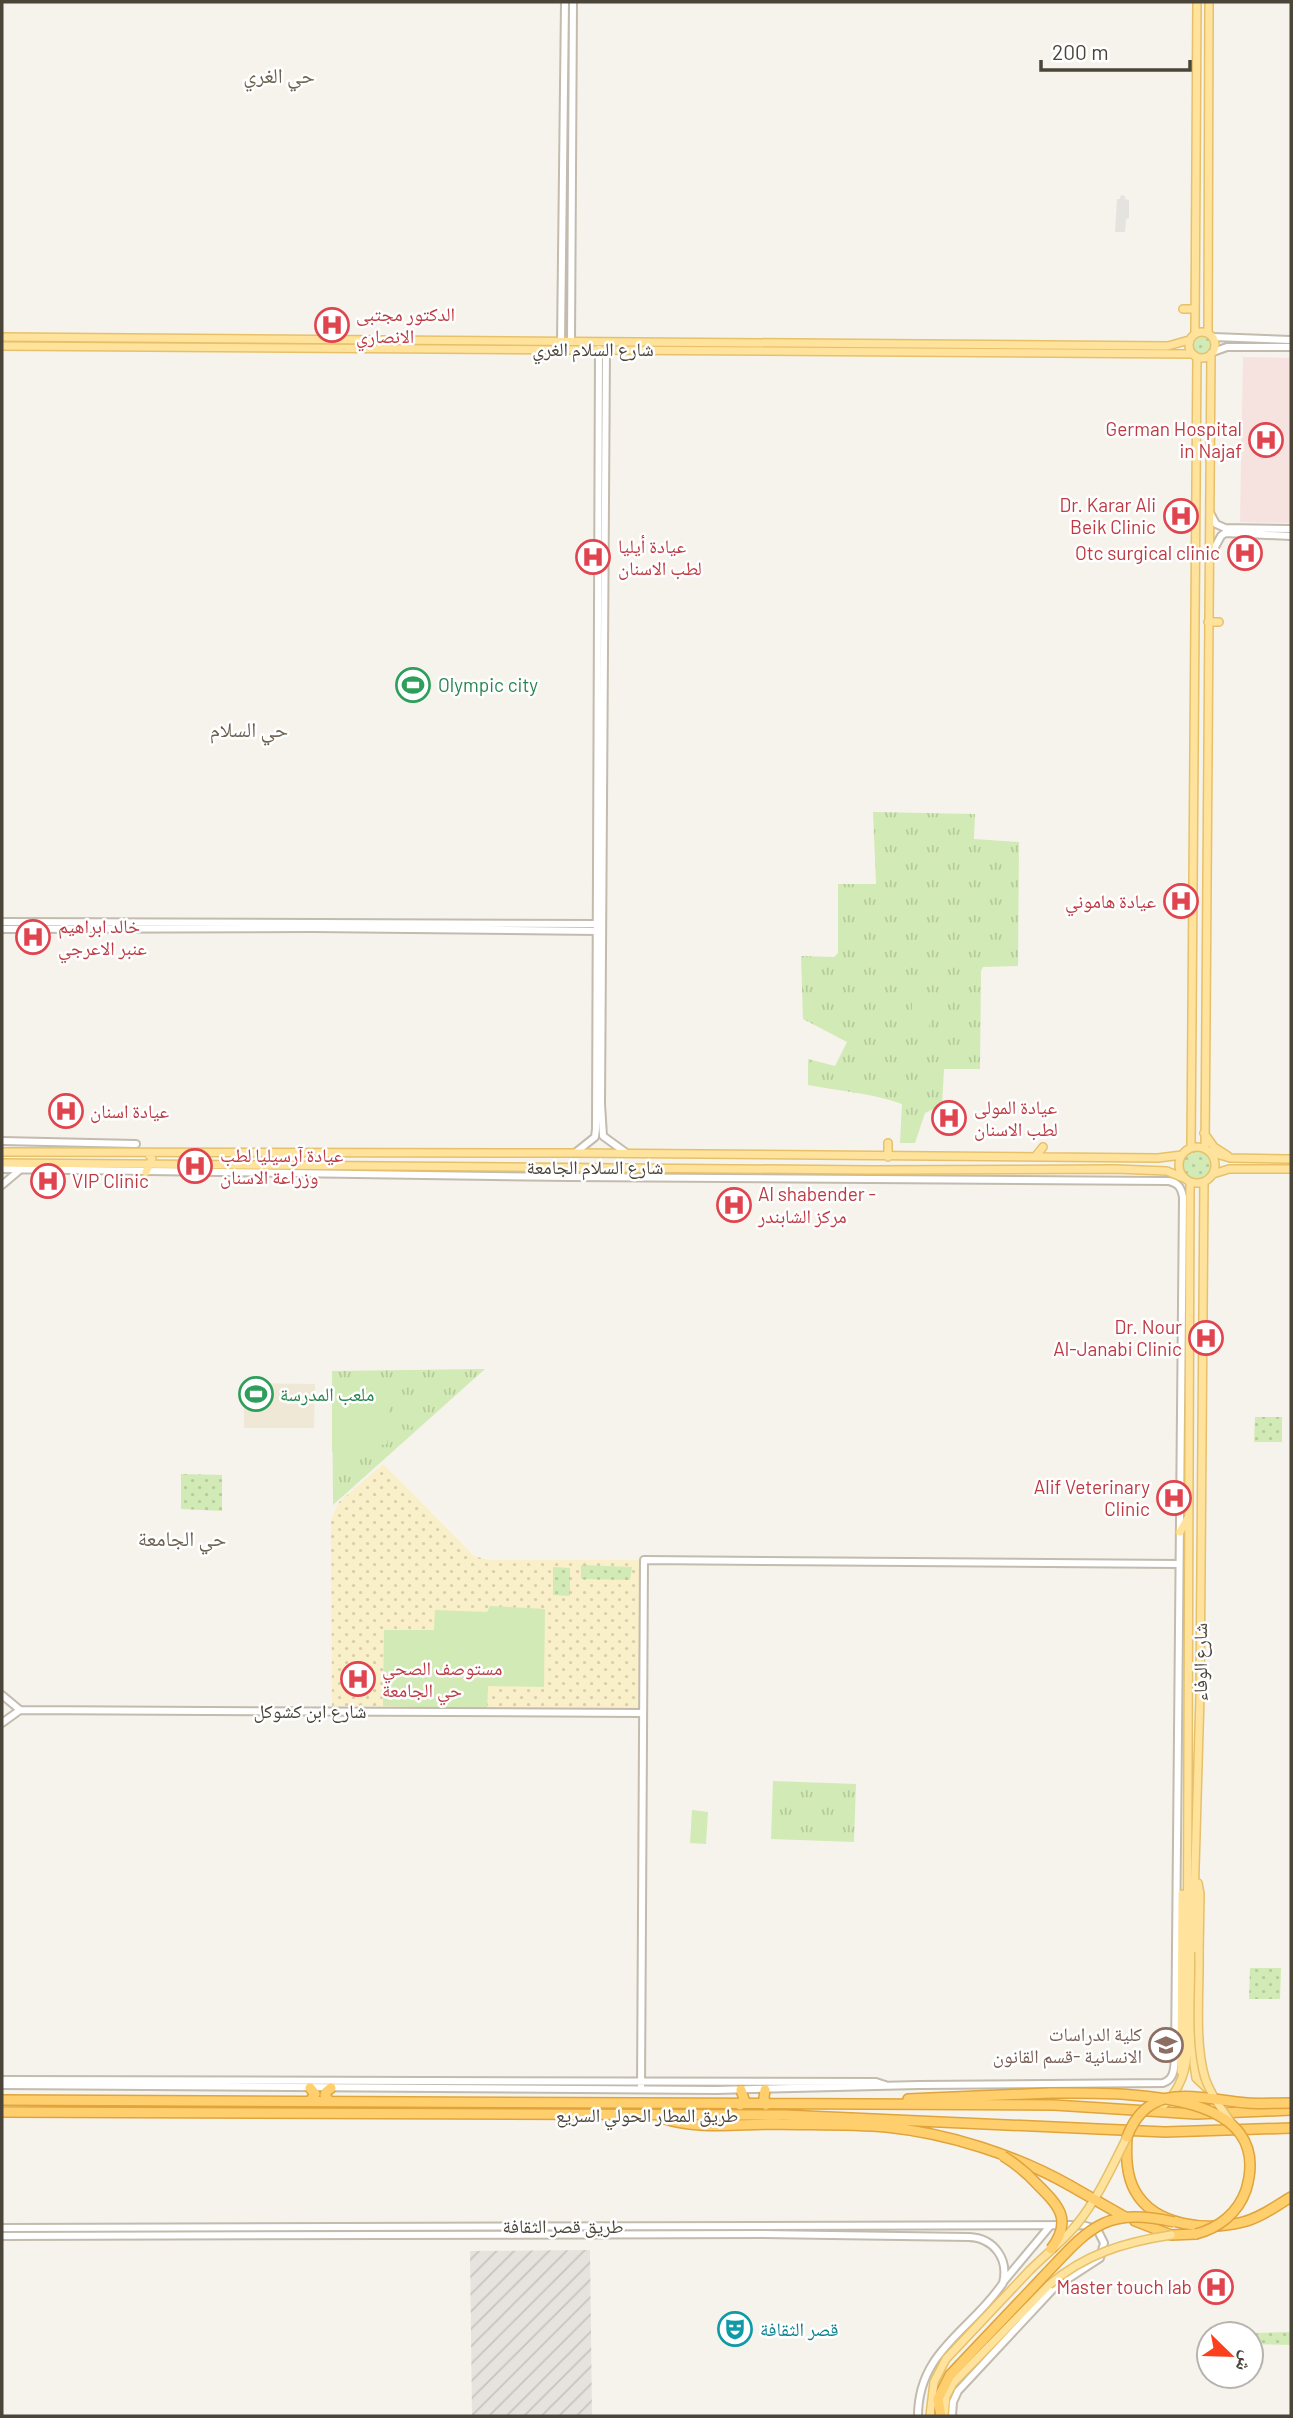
<svg xmlns="http://www.w3.org/2000/svg" width="1293" height="2418" viewBox="0 0 1293 2418" font-family="Barlow,'Noto Naskh Arabic',sans-serif">
<defs>
<pattern id="industrial-furrows" width="10" height="10" patternUnits="userSpaceOnUse" patternTransform="scale(1.75)"><rect width="10" height="10" fill="#e6e2dd"/><path d="M-1 1l2-2M0 10L10 0M9 11l2-2" fill="none" stroke="#c7c3be"/></pattern>
<pattern id="grass-tufts" width="24" height="20" patternUnits="userSpaceOnUse" patternTransform="scale(1.75)"><rect width="24" height="20" fill="#d2eab5"/><path d="M3 7l-1-3M5 7V3M7 7l1-3M15 17l-1-3M17 17v-4M19 17l1-3" fill="none" stroke="#b6ca9c"/></pattern>
<pattern id="sand-dots" width="8" height="8" patternUnits="userSpaceOnUse" patternTransform="scale(1.75)"><rect width="8" height="8" fill="#f9efc9"/><path d="M2 2h.1M6 6h.1" fill="none" stroke="#d7cead" stroke-width="1.8" stroke-linecap="round"/></pattern>
<pattern id="park-dots" width="8" height="8" patternUnits="userSpaceOnUse" patternTransform="scale(1.75)"><rect width="8" height="8" fill="#d2eab5"/><path d="M2 2h.1M6 6h.1" fill="none" stroke="#b6ca9c" stroke-width="1.8" stroke-linecap="round"/></pattern>
</defs>
<rect width="100%" height="100%" fill="#f6f3ec"/>
<path fill="url(#industrial-furrows)" d="M 590,2250 L 592,2416 L 472,2416 L 470,2251 Z"/>
<path fill="#efe8d6" d="M 244,1383 L 315,1384 L 314,1428 L 244,1428 Z"/>
<path fill="#f6e3e0" d="M 1243,357 L 1291,358 L 1291,523 L 1240,522 Z"/>
<path fill="url(#grass-tufts)" d="M 873,812 L 975,814 L 974,839 L 1019,842 L 1018,966 L 983,967 L 981,971 L 980,1069 L 944,1069 L 942,1105 L 925,1113 L 915,1143 L 900,1143 L 902,1104 C 872,1093 839,1091 808,1085 L 808,1059 L 835,1066 L 847,1042 L 803,1019 L 801,956 L 834,957 L 838,953 L 838,884 L 876,884 Z
M 485,1369 L 333,1505 L 332,1371 Z
M 773,1781 L 856,1784 L 854,1842 L 771,1839 Z"/>
<path fill="url(#sand-dots)" d="M 383,1464 L 474,1556 L 489,1560 L 644,1560 L 643,1713 C 539,1713 436,1706 332,1706 L 331,1520 L 338,1503 Z"/>
<path fill="url(#park-dots)" d="M1189 345a12 12 0 1 1 24 0a12 12 0 1 1-24 0Z
M1182 1165a14 14 0 1 1 28 0a14 14 0 1 1-28 0Z
M 1255,1417 L 1282,1417 L 1282,1442 L 1254,1442 Z
M 181,1474 L 222,1475 L 222,1511 L 181,1509 Z
M 581,1565 L 632,1567 L 630,1580 L 581,1579 Z
M 553,1567 L 570,1568 L 570,1596 L 553,1595 Z
M 1250,1968 L 1281,1968 L 1280,1999 L 1249,1999 Z
M 1291,2332 L 1291,2345 L 1251,2344 L 1251,2334 L 1210,2334 Z"/>
<path fill="#d2eab5" d="M 912,998 L 929,999 L 929,1032 L 912,1032 Z
M 245,1386 L 268,1387 L 267,1400 L 245,1401 Z
M 389,1389 L 387,1444 L 332,1452 L 332,1390 Z
M 407,1401 L 422,1417 L 411,1428 L 396,1412 Z
M 490,1606 L 545,1609 L 544,1687 L 488,1686 L 487,1709 L 383,1706 L 384,1630 L 434,1630 L 435,1610 L 487,1612 Z
M 692,1810 L 708,1812 L 706,1844 L 690,1843 Z"/>
<path fill="#e5e3e0" d="M 1121,195 L 1125,196 L 1125,199 L 1129,200 L 1129,218 L 1126,219 L 1125,232 L 1115,232 L 1117,199 L 1120,199 Z"/>
<g fill="none" stroke-linecap="round" stroke-linejoin="round">
<g stroke="#c2bbae" stroke-width="10">
<path id="minor" d="M 1213,337 L 1291,340
M 561,342 L 565,2
M 571,342 L 573,2
M 606,349 L 601,1104 L 603,1136 L 625,1152
M 1213,352 L 1227,347 L 1291,347
M 1210,513 L 1216,524 L 1225,528 L 1291,529
M 1210,556 L 1221,536 L 1225,533 L 1291,536
M 2,922 L 597,924
M 2,929 L 312,928 L 597,931
M 2,1141 L 136,1144
M 575,1153 L 595,1137 L 596,1129 L 599,349
M 2,1169 L 570,1177 L 1169,1181 C 1178,1183 1181,1187 1183,1197 L 1175,2057 C 1174,2068 1175,2079 1163,2083 L 919,2085 L 716,2090 L 2,2085
M 2,1185 L 21,1169
M 2,1695 L 20,1710
M 20,1710 L 643,1713
M 2,1723 L 20,1710
M 2,2080 L 876,2082 L 885,2085
M 641,2089 L 644,1560 L 1179,1564
M 2,2228 L 1082,2225 L 1097,2229 L 1104,2243 L 1100,2258 L 1054,2288 L 958,2391 L 953,2402 L 952,2416
M 2,2236 L 763,2234 L 969,2237 C 994,2238 1009,2259 1003,2283 C 971,2331 918,2351 918,2416
M 1004,2281 L 1050,2226"/>
</g>
<g stroke="#e6c16a" stroke-width="10">
<path id="major" d="M 1183,309 L 1195,309
M1189 345a13 13 0 1 1 26 0a13 13 0 1 1-26 0Z
M 1195,333 L 1197,2
M 1208,333 L 1209,2
M 2,337 L 1168,346 L 1189,340
M 2,346 L 1192,354
M 1208,622 L 1219,622
M 1204,1133 L 1214,1147 L 1228,1156
M1179 1165a18 18 0 1 1 36 0a18 18 0 1 1-36 0Z
M 1191,1148 L 1197,357
M 1205,1149 L 1211,354
M 2,1152 L 575,1153 L 1158,1158 L 1182,1155
M 1210,1152 L 1230,1158 L 1291,1159
M 888,1157 L 888,1143
M 1035,1157 L 1043,1147
M 2,1163 L 871,1170 L 1115,1169 L 1167,1171 L 1186,1179
M 146,1172 L 152,1159 L 148,1153
M 1213,1174 L 1229,1169 L 1291,1169
M 1204,1182 L 1200,1696 L 1194,1902 L 1194,2064 L 1196,2078 L 1211,2092
M 1180,1532 L 1189,1516
M 1198,1883 L 1200,1894 L 1199,1952
M 1181,2071 L 1182,1894
M 1157,2111 C 1175,2097 1185,2078 1187,2055 L 1190,1182
M 930,2416 L 934,2382 L 946,2359 L 1029,2271
M 944,2416 L 946,2396 L 953,2383 L 1049,2285"/>
</g>
<g stroke="#e0a43c" stroke-width="12">
<path id="highway" d="M 765,2090 L 764,2098 L 766,2105
M 908,2099 L 1050,2093
M 2,2100 L 1054,2105 L 1196,2114 L 1291,2110
M 310,2101 L 315,2094 L 310,2088
M 329,2101 L 325,2095 L 326,2092 L 331,2088
M 740,2105 L 744,2099 L 741,2090
M 2,2112 L 784,2115 L 1165,2132 L 1291,2128
M 662,2118 C 697,2130 737,2124 774,2124 C 811,2125 849,2124 886,2127 C 947,2133 1016,2155 1069,2185
M 1127,2137 C 1126,2155 1126,2175 1135,2191 C 1155,2227 1207,2231 1243,2222 C 1260,2218 1276,2206 1291,2197
M 1135,2221 L 1171,2235 L 1196,2234
M 941,2416 L 938,2399 L 950,2375 L 1042,2278"/>
</g>
<use href="#minor" stroke="#fff" stroke-width="6"/>
<use href="#major" stroke="#ffe39c" stroke-width="7"/>
<use href="#highway" stroke="#ffcf6e" stroke-width="9"/>
<g stroke="#e6c16a" stroke-width="10" stroke-linecap="butt">
<path id="major-bridge" d="M 1199,1952 C 1200,1990 1194,2041 1205,2078 C 1211,2095 1222,2110 1233,2125
M 1029,2271 C 1045,2255 1063,2241 1077,2224 C 1098,2198 1112,2167 1127,2137
M 1049,2285 C 1085,2254 1125,2242 1171,2235"/>
</g>
<g stroke="#e0a43c" stroke-width="12" stroke-linecap="butt">
<path id="highway-bridge" d="M 1050,2093 C 1110,2094 1278,2084 1246,2190 C 1238,2213 1219,2228 1196,2234
M 1127,2137 C 1149,2079 1199,2099 1247,2103 C 1261,2104 1277,2103 1291,2103
M 1003,2156 C 1016,2164 1027,2173 1037,2184 C 1059,2206 1073,2220 1051,2249
M 1069,2185 L 1125,2217
M 1042,2278 C 1088,2230 1102,2206 1174,2222"/>
</g>
<use href="#major-bridge" stroke="#ffe39c" stroke-width="7"/>
<use href="#highway-bridge" stroke="#ffcf6e" stroke-width="9"/>
</g>
<defs>
<g id="hospital-ring" transform="scale(1.75)"><circle r="9.5" fill="#fff" stroke="#e0444e" stroke-width="1.5"/><path d="M-5-5h3v3.5h4V-5h3V5h-3V1.5h-4V5h-3Z" fill="#e0444e"/></g>
<g id="stadium-ring" transform="scale(1.75)"><circle r="9.5" fill="#fff" stroke="#2e9e5b" stroke-width="1.5"/><path d="M0-5a6.5 5 0 1 0 0 10a6.5 5 0 1 0 0-10ZM-3.5-1.8h7v3.6h-7Z" fill="#2e9e5b"/></g>
<g id="university-ring" transform="scale(1.75)"><circle r="9.5" fill="#fff" stroke="#8d6e63" stroke-width="1.5"/><path d="M0-5L7-2L0 1L-7-2ZM-4 1L0 2.5L4 1V4Q0 6-4 4Z" fill="#8d6e63"/></g>
<g id="theatre-ring" transform="scale(1.75)"><circle r="9.5" fill="#fff" stroke="#0f9aa8" stroke-width="1.5"/><path d="M-5-5.5Q0-4 5-5.5V0Q5 5 0 6Q-5 5-5 0ZM-3.3-2.5H-1v1.5H-3.3ZM1-2.5H3.3v1.5H1ZM-2.8 1Q0 5.5 2.8 1Z" fill="#0f9aa8"/></g>
</defs>
<g fill-rule="evenodd">
<use href="#hospital-ring" x="332" y="325"/>
<use href="#hospital-ring" x="1266" y="440"/>
<use href="#hospital-ring" x="1181" y="516"/>
<use href="#hospital-ring" x="1245" y="553"/>
<use href="#hospital-ring" x="593" y="557"/>
<use href="#stadium-ring" x="413" y="685"/>
<use href="#hospital-ring" x="1181" y="901"/>
<use href="#hospital-ring" x="33" y="937"/>
<use href="#hospital-ring" x="66" y="1111"/>
<use href="#hospital-ring" x="949" y="1118"/>
<use href="#hospital-ring" x="195" y="1166"/>
<use href="#hospital-ring" x="48" y="1181"/>
<use href="#hospital-ring" x="734" y="1205"/>
<use href="#hospital-ring" x="1206" y="1338"/>
<use href="#stadium-ring" x="256" y="1394"/>
<use href="#hospital-ring" x="1174" y="1498"/>
<use href="#hospital-ring" x="358" y="1679"/>
<use href="#university-ring" x="1166" y="2045"/>
<use href="#hospital-ring" x="1216" y="2287"/>
<use href="#theatre-ring" x="735" y="2329"/>
</g>
<g text-anchor="middle" stroke-width="5" stroke-linejoin="round" paint-order="stroke">
<g font-size="19" fill="#be3a42" stroke="#fff" text-anchor="start">
<text x="356" y="321">الدكتور مجتبى<tspan x="356" dy="22">الانصاري</tspan></text>
<text x="1242" y="436" text-anchor="end">German Hospital<tspan x="1242" dy="22">in Najaf</tspan></text>
<text x="1156" y="512" text-anchor="end">Dr. Karar Ali<tspan x="1156" dy="22">Beik Clinic</tspan></text>
<text x="618" y="553">عيادة أيليا<tspan x="618" dy="22">لطب الاسنان</tspan></text>
<text x="1220" y="560" text-anchor="end">Otc surgical clinic</text>
<text x="1156" y="908" text-anchor="end">عيادة هاموني</text>
<text x="58" y="933">خالد ابراهيم<tspan x="58" dy="22">عنبر الاعرجي</tspan></text>
<text x="974" y="1114">عيادة المولى<tspan x="974" dy="22">لطب الاسنان</tspan></text>
<text x="90" y="1118">عيادة اسنان</text>
<text x="220" y="1162">عيادة آرسيليا لطب<tspan x="220" dy="22">وزراعة الاسنان</tspan></text>
<text x="72" y="1188">VIP Clinic</text>
<text x="758" y="1201">Al shabender -<tspan x="758" dy="22">مركز الشابندر</tspan></text>
<text x="1182" y="1334" text-anchor="end">Dr. Nour<tspan x="1182" dy="22">Al-Janabi Clinic</tspan></text>
<text x="1150" y="1494" text-anchor="end">Alif Veterinary<tspan x="1150" dy="22">Clinic</tspan></text>
<text x="382" y="1675">مستوصف الصحي<tspan x="382" dy="22">حي الجامعة</tspan></text>
<text x="1192" y="2294" text-anchor="end">Master touch lab</text>
</g>
<g font-size="19" fill="#4b4439" stroke="#fff">
<text x="593" y="356">شارع السلام الغري</text>
<text x="595" y="1174">شارع السلام الجامعة</text>
<text transform="translate(1200 1662) rotate(-90)" y="7">شارع الوفاء</text>
<text x="310" y="1718">شارع ابن كشوكل</text>
<text x="647" y="2122">طريق المطار الحولي السريع</text>
<text x="563" y="2233">طريق قصر الثقافة</text>
</g>
<g font-size="19" fill="#27864d" stroke="#fff" text-anchor="start">
<text x="438" y="692">Olympic city</text>
<text x="280" y="1401">ملعب المدرسة</text>
</g>
<g font-size="19" fill="#785e54" stroke="#fff" text-anchor="end">
<text x="1142" y="2041">كلية الدراسات<tspan x="1142" dy="22">الانسانية -قسم القانون</tspan></text>
</g>
<g font-size="19" fill="#0d838f" stroke="#fff" text-anchor="start">
<text x="760" y="2336">قصر الثقافة</text>
</g>
<g font-size="21" fill="#6e6250" stroke="#fff">
<text x="279" y="83">حي الغري</text>
<text x="249" y="737">حي السلام</text>
<text x="182" y="1546">حي الجامعة</text>
</g>
</g>
<rect width="1293" height="2418" fill="none" stroke="#4b4439" stroke-width="7"/>
<g transform="translate(1230 2355) rotate(113)"><circle r="33" fill="#ffffff" stroke="#b7b4b0" stroke-width="2"/>
<path d="M0-5L12 26L0 18L-12 26Z" fill="#fc3f1d"/>
<text y="-10" font-size="19" font-weight="bold" text-anchor="middle" fill="#4b4439">ش</text>
</g>
<path d="M1041 60v10h149v-10" fill="none" stroke="#4b4439" stroke-width="3.5"/>
<text x="1052" y="60" font-size="21" fill="#4b4439" stroke="#ffffff" stroke-width="5" paint-order="stroke">200 m</text>
</svg>
